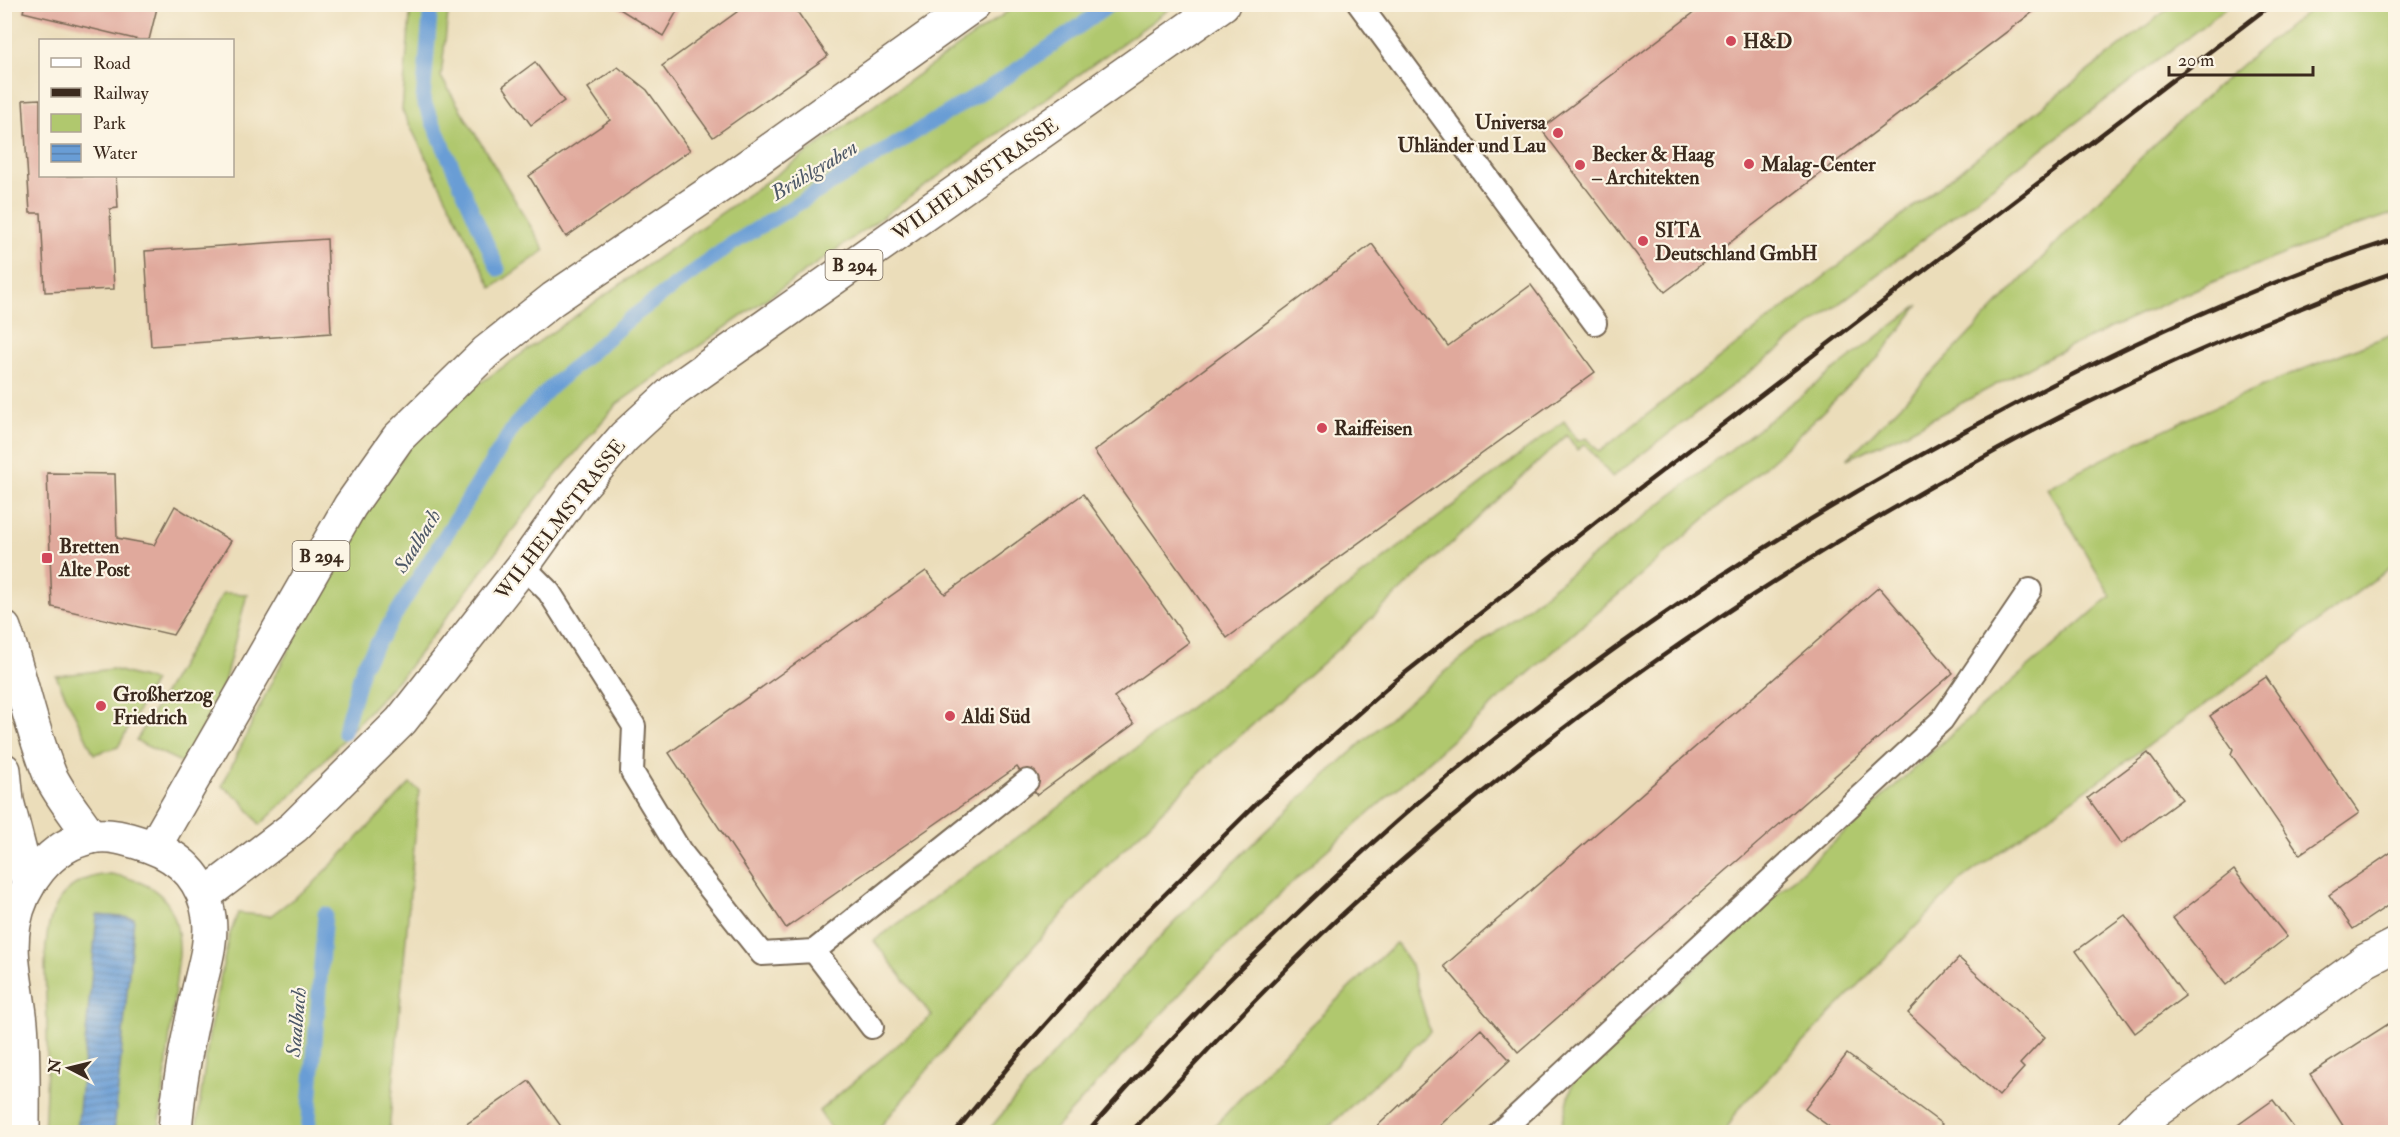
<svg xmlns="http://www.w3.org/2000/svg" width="2400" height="1137" viewBox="0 0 2400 1137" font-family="'IM FELL Double Pica',serif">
<defs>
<pattern id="water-rules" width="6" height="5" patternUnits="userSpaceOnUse" patternTransform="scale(1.5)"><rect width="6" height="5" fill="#699dd5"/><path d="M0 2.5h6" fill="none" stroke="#5880ac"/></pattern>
</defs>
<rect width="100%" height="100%" fill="#fcf5e5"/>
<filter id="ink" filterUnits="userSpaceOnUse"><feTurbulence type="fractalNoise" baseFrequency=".0167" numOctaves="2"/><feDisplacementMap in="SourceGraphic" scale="12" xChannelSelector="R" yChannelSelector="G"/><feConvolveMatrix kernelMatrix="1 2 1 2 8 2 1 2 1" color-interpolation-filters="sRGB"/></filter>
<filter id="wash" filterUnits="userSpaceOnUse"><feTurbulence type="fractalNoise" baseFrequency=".008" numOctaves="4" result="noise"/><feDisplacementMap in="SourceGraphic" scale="24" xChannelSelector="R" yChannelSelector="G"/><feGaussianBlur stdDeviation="1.35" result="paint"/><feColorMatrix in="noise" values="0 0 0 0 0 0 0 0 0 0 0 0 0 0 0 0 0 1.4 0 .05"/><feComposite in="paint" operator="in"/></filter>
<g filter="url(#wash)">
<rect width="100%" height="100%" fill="#ebddba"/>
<path fill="#b0c86e" stroke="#767946" stroke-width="1.5" d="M 411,5 L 449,5 L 441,77 L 545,250 L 492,288 L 402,110 Z
M 1017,5 L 1175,5 L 874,223 L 617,404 L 541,493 L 405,672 L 297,790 L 260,825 L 241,800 L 222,786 L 273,679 L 361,519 L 411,444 L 476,386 Z
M 2173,5 L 2230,5 L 1612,477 L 1585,444 L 1577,450 L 1567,435 L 1346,642 L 1215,758 L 1089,884 L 971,1017 L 876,1132 L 833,1132 L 819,1111 L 932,1016 L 874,941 L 1058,808 L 1564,421 L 1578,441 L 1587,438 L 1599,452 Z
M 2316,5 L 2395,5 L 2395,213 L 2359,225 L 2205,285 L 2052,355 L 1905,433 L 1847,459 C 2003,307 2142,136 2316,5 Z
M 1919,305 L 1880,356 L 1781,452 L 1320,856 L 1208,964 L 1052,1132 L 987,1132 C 1114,979 1252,835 1404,706 C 1448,668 1496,633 1541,597 C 1666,498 1793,402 1919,305 Z
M 2395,333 L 2395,564 L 2257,667 L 1962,879 L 1739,1108 L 1725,1132 L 1560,1132 L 1573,1081 L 1960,726 L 2111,596 L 2047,488 C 2159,428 2277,378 2395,333 Z
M 223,593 L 247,594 L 224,683 L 185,764 L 136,741 Z
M 112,669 L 154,681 L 118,747 L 94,754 L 56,676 Z
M 410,784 L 419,790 L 389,1132 L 196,1132 L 210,1028 L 229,936 L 238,913 L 270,916 L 313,884 Z
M 111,874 C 160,883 180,904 179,954 L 159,1132 L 44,1132 C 46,1097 48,1062 47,1026 C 47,969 28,879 111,874 Z
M 1396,943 L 1411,965 L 1430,1032 L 1323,1132 L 1209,1132 L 1286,1049 Z"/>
<path fill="url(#water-rules)" stroke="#52647a" stroke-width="1.5" d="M 97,915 L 134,918 L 114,1132 L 77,1132 Z"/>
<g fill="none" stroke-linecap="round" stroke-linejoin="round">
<path stroke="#699dd5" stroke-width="15" d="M 431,4 L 423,100 L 498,269
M 344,732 L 363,666 L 515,425 L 551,387 L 628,320 L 730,245 L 1008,76 L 1111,4
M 308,1132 L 325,914"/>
</g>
<g id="blocks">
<path fill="#e0a99c" d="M 25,4 L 158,4 L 149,40 L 139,40 L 23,12 Z
M 620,4 L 681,4 L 663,36 L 618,8 Z
M 748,4 L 792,4 L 828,56 L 713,137 L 662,66 Z
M 1704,5 L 2042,5 L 1665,292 L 1541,129 Z
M 535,62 L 564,101 L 531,125 L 503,86 Z
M 618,67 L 647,90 L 690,150 L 566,237 L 529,176 L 610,120 L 588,88 Z
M 40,99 L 40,176 L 116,176 L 118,208 L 110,209 L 114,289 L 45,292 L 41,213 L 30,213 L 23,100 Z
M 327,239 L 331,333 L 151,346 L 145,251 Z
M 1372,244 L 1448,346 L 1531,285 L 1595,372 L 1227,638 L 1094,451 Z
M 47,473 L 115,474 L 117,538 L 154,545 L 175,506 L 231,541 L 173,635 L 52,607 Z
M 1083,494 L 1189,642 L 1114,697 L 1134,724 L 1037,795 L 1017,767 L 786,928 L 669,753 L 926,571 L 945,594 Z
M 1879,587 L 1953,673 L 1518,1052 L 1444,966 Z
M 2266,677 L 2359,813 L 2300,854 L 2231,754 L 2233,749 L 2210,716 Z
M 2148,753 L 2182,799 L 2121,844 L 2088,798 Z
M 2396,849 L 2396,900 L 2353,929 L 2329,895 Z
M 2234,870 L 2287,937 L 2226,985 L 2173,918 Z
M 2125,915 L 2185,996 L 2135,1033 L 2076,951 Z
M 1959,958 L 2045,1037 L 2020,1064 L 2024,1068 L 1999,1096 L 1908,1013 Z
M 2396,1019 L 2396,1132 L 2347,1132 L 2310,1074 Z
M 1481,1029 L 1510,1060 L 1433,1132 L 1371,1132 Z
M 1847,1054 L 1942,1124 L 1935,1132 L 1837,1132 L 1805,1109 Z
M 529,1081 L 565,1132 L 455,1132 Z
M 2273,1100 L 2297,1132 L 2228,1132 Z"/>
</g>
</g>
<g filter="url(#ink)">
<use href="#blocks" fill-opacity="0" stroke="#796955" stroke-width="1.5"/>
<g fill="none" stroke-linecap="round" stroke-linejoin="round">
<g stroke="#796955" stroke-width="26">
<path id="service" d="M 1359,4 L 1595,323
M 523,566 L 549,592 L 634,726 L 632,772 L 680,851 L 762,954 L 814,951 L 872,1027
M 814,951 L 1027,781
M 1500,1132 L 1942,720 L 2030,590"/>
</g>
<g stroke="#796955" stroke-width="36">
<path id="minor" d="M 4,628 C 21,676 30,727 50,775 C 60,796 78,817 91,837
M 4,770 L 7,801 L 28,883
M 2132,1132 L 2145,1119 L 2365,961 L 2396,945"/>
</g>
<g stroke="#796955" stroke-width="36">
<path id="primary" d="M 154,847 L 350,506 L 398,438 L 486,352 L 553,299 L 727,181 L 975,4
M 205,895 L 294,827 L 401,721 L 523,566 L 573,496 L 624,437 L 675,390 L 1223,4
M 23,1132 C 23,1096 24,1060 21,1023 C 18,991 8,956 14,924 C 21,885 50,845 91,837 C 111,833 130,840 149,846 C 183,858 204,881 209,917 C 213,941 203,970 198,993 C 188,1039 178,1086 175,1132"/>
</g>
<use href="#service" stroke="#fff" stroke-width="22"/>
<use href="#minor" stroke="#fff" stroke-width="33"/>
<use href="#primary" stroke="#fff" stroke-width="33"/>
<path stroke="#3b2a1e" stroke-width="4.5" d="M 955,1132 L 1018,1055 L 1135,924 L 1258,802 L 1395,681 L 1607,513 L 2272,4
M 1088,1132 C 1148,1061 1215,993 1282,928 C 1338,874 1395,821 1455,771 C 1621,635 1801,517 1991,417 C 2119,348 2257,283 2396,239
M 1131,1132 C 1205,1053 1278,973 1359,899 C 1552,722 1768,574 1999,449 C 2095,397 2193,351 2294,311 C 2328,297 2361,283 2396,272"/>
</g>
</g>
<g fill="#d1495b" stroke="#fcf5e5" stroke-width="2">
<circle cx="1731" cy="41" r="6"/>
<circle cx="1558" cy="133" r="6"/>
<circle cx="1749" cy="164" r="6"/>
<circle cx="1580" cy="165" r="6"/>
<circle cx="1643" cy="241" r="6"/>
<circle cx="1322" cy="428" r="6"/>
<rect x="41" y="552" width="12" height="12" rx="3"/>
<circle cx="101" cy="706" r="6"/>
<circle cx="950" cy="716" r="6"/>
</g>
<g text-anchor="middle" stroke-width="4.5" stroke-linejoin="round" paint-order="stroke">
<g fill="#fcf5e5" stroke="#75675a" stroke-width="1.5">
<rect x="825.5" y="250" width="57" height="30" rx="4.5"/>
<rect x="292.5" y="541" width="57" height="30" rx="4.5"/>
</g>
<g font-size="18" font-weight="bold" fill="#3b2a1e">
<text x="854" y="271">B 294</text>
<text x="321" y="562">B 294</text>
</g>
<g font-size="20" font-weight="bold" fill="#3b2a1e" stroke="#fcf5e5" text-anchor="start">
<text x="1743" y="48">H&amp;D</text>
<text x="1546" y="129" text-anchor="end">Universa<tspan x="1546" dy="23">Uhländer und Lau</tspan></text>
<text x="1592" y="161">Becker &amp; Haag<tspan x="1592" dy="23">– Architekten</tspan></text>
<text x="1761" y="171">Malag-Center</text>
<text x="1655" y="237">SITA<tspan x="1655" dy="23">Deutschland GmbH</tspan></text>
<text x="1334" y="435">Raiffeisen</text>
<text x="59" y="553">Bretten<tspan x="59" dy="23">Alte Post</tspan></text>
<text x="113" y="701">Großherzog<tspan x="113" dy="23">Friedrich</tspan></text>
<text x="962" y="723">Aldi Süd</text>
</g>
<g font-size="20" fill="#3b2a1e" stroke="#fcf5e5">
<text transform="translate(975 179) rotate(-35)" y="7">WILHELMSTRASSE</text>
<text transform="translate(560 519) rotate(-52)" y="7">WILHELMSTRASSE</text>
</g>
<g font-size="21" font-style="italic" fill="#4d5867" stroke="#fcf5e5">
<text transform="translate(814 170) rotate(-31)" y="7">Brühlgraben</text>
<text transform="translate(417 541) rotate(-58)" y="7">Saalbach</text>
<text transform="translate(296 1022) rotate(-85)" y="7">Saalbach</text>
</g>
</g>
<rect width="2400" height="1137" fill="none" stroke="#fcf5e5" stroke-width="24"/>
<rect x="39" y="39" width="195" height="138" fill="#fcf5e5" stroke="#afa495" stroke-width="1.5"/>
<rect x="51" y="58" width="30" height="9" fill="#ffffff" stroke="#afa495" stroke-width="1.5"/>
<text x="93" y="69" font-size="18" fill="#3b2a1e">Road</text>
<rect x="51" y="88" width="30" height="9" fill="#3b2a1e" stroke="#afa495" stroke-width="1.5"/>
<text x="93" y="99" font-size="18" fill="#3b2a1e">Railway</text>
<rect x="51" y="114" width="30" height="18" fill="#b0c86e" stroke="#afa495" stroke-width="1.5"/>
<text x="93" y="129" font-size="18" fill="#3b2a1e">Park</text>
<rect x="51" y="144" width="30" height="18" fill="url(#water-rules)" stroke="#afa495" stroke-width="1.5"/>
<text x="93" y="159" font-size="18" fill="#3b2a1e">Water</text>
<g transform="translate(69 1068) rotate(277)" stroke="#fcf5e5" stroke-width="4.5" paint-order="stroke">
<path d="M0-4.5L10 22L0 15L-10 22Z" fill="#3b2a1e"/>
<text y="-9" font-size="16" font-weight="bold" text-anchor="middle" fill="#3b2a1e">N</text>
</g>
<path d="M2169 66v9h144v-9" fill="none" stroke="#3b2a1e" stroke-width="3"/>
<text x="2178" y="66" font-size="18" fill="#3b2a1e" stroke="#fcf5e5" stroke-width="4.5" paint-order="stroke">20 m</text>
</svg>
